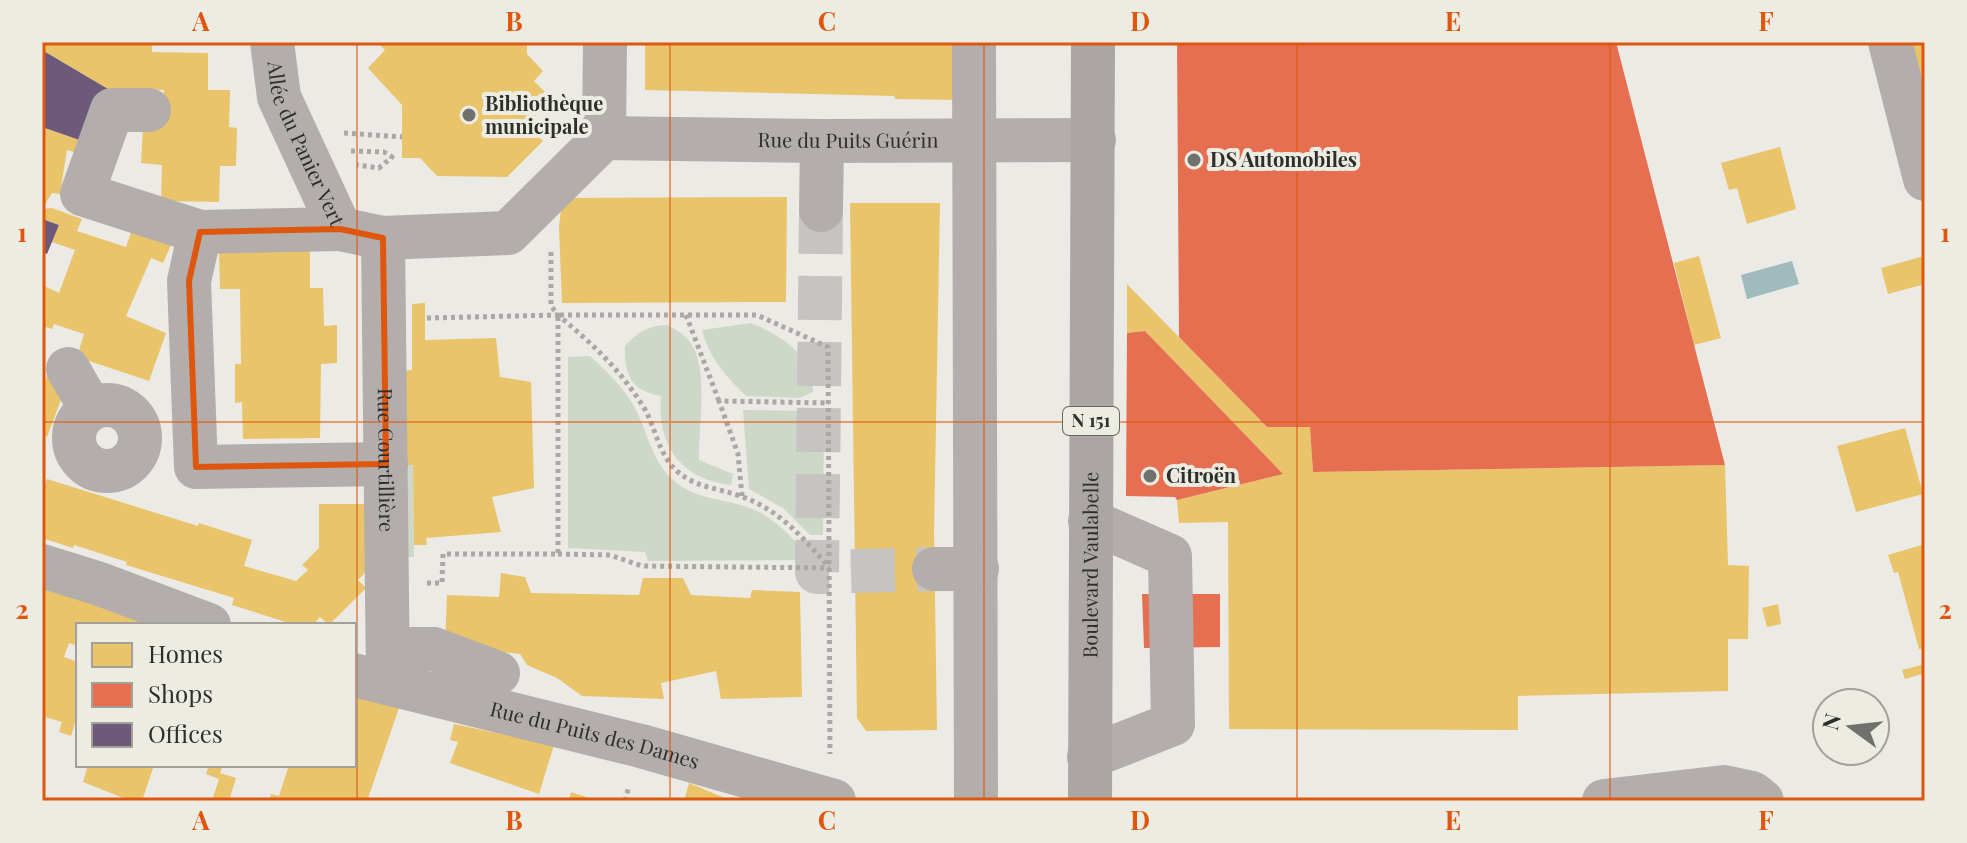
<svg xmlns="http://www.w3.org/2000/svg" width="1967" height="843" viewBox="0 0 1967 843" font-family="'Playfair Display',serif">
<rect width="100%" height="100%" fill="#ebeae5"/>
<path fill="#ced8c8" d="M 751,323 C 782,336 812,354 813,392 L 799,398 L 746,396 C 726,376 709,358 702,330 Z
M 667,325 C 677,330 686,335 692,345 C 709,372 698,428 699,460 L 733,474 L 731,485 C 680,479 657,446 661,396 C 631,391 624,375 625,346 C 638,332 647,326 667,325 Z
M 590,356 C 608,373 626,389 637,412 C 648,435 652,459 671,478 C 693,500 723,498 750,508 C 776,518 794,539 811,560 L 648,561 L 645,552 L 568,548 L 568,357 Z
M 743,410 L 824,411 L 823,535 L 810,535 L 783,508 L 749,489 Z
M 413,465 L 414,557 L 403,557 L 401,466 Z"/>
<path fill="#9fbbbe" d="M 1792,261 L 1799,284 L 1747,299 L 1741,275 Z"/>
<path fill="#e9c46a" d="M 42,42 L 152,42 L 152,52 L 208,53 L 208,90 L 230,90 L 229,127 L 237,128 L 236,166 L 220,166 L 219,202 L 161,201 L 162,165 L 141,163 L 143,127 L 163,127 L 164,90 L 108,89 L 42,50 Z
M 377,42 L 527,42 L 527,54 L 543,71 L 534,81 L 551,98 L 527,125 L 543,141 L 507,177 L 437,176 L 420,158 L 402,158 L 402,105 L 368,68 L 385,50 Z
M 645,42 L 957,42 L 957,100 L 895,99 L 894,96 L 645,90 Z
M 1911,42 L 1925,42 L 1925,76 L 1920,77 Z
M 42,127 L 91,144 L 87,156 L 67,150 L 60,194 L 52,193 L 42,209 L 52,208 L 82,219 L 77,231 L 126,247 L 135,221 L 176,234 L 163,263 L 151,258 L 126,316 L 166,333 L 149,381 L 77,357 L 84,334 L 54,324 L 52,329 L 46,327 L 42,336 L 42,285 L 59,293 L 75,250 L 52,242 L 59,225 L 42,219 Z
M 1780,147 L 1796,209 L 1747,224 L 1737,188 L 1729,190 L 1721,163 Z
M 787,197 L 786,302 L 562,303 L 559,228 L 562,198 Z
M 850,203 L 940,203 L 934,533 L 937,730 L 866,731 L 857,718 Z
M 310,250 L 310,288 L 323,288 L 324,326 L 337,325 L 337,363 L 321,364 L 320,438 L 243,439 L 242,402 L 235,403 L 235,364 L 241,364 L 240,289 L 220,289 L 219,251 Z
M 1699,256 L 1721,338 L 1694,345 L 1674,263 Z
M 1924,256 L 1925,284 L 1888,294 L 1881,268 Z
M 1127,284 L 1267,427 L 1310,427 L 1313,472 L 1725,465 L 1728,565 L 1749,566 L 1748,639 L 1728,639 L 1728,691 L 1518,696 L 1518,730 L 1229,729 L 1228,522 L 1179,523 L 1177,500 L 1283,474 L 1145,331 L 1127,333 Z
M 425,303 L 425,340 L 496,338 L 500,377 L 531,382 L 534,488 L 492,497 L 501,532 L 426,538 L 427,545 L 414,545 L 413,465 L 401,466 L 401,371 L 412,370 L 412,304 Z
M 48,374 L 68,381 L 47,437 L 42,435 L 42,389 Z
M 1905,428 L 1923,494 L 1856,512 L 1837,446 Z
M 47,479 L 198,526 L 199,523 L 252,540 L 244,566 L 296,581 L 308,570 L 302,565 L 319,548 L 319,504 L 369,504 L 370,567 L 358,580 L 366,588 L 329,625 L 320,617 L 313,625 L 295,625 L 232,605 L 234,598 L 126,565 L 127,562 L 74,545 L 73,548 L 42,538 L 42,491 Z
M 1925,544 L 1925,648 L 1919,649 L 1898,572 L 1894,573 L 1888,555 Z
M 501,573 L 525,577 L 531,593 L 639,595 L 643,578 L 683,578 L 691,595 L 750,598 L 752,590 L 800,592 L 802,697 L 721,699 L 716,671 L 661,683 L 664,699 L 582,696 L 557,678 L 527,665 L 520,654 L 445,644 L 447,595 L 499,597 Z
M 42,581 L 165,625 L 78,625 L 78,646 L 69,643 L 64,657 L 78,662 L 78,713 L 71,736 L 59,732 L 62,722 L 42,716 Z
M 1778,604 L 1781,624 L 1767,627 L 1762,608 Z
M 1925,664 L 1925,673 L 1905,679 L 1902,670 Z
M 354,694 L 399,708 L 367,801 L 269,801 L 271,794 L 279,796 L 289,765 L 354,765 Z
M 454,724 L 554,745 L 539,794 L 450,763 L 458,742 L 450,740 Z
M 88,765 L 154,765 L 142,801 L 131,801 L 83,782 Z
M 209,765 L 223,765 L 220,773 L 236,778 L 229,801 L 212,801 L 219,779 L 206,774 Z
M 689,783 L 732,801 L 684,801 Z
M 571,792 L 589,798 L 588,801 L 569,801 Z"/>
<path fill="#e76f51" d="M 1177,42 L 1616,42 L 1725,465 L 1313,472 L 1310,427 L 1267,427 L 1179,337 Z
M 1145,331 L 1283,474 L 1177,500 L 1175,497 L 1126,496 L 1127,333 Z
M 1142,594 L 1220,594 L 1220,647 L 1144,648 Z"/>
<path fill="#6d597a" d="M 42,50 L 108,89 L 91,144 L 42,127 Z
M 42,219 L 59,225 L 47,254 L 42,252 Z"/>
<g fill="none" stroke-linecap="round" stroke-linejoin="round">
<path stroke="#c5c4c0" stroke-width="44" stroke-dasharray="44 22" stroke-linecap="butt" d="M 821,210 L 817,572 L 934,569"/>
<path stroke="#aaa8a5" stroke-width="5" stroke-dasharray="4 4" stroke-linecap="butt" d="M 344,133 L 402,137
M 351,151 L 384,152 L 392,157 L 379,168 L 357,165
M 551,252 L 551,306 L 558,315 C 592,344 616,365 641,403 C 656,425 657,454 678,472 C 697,488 718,488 740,496 C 779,509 803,538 829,567
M 686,315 L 719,401
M 427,318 L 558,315
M 742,496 L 738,454 L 719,401 L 829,403
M 558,554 L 610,555 L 642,566 L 830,568
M 427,583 L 442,583 L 443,554 L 558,554 L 558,315 L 757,315 L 828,347 L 830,754
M 625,801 L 629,786"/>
<g stroke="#b3aeac" stroke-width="44">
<path id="s1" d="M 272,42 L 279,97 L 340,229 L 383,238 L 508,233 L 604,138"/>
<path d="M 974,42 L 976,801"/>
<path d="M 1890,42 L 1925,179"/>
<path d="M 149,110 L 112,110 L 82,194 L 200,232 L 340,229"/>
<path id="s2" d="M 604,138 L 822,141 L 1094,140"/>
<path d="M 604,138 L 605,42"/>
<path d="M 821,210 L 822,141"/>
<path d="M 200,232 L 189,281 L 196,467 L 386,464"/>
<path id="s3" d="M 383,238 L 388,683"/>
<path d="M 68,369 L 91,409"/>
<circle cx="107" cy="438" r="33"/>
<path d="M 42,566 L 100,584 L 209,625"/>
<path d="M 934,569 L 977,569"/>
<path id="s4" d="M 354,675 L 641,746 L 834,801"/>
<path d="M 388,683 L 403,649 L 434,649 L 498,673"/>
<path d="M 1089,757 L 1173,724 L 1170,556 L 1090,521"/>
<path d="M 1604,801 L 1724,787 L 1752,793 L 1762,801"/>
</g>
<path stroke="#aba6a4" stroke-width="44" id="s5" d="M 1090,801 L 1093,42"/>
</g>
<path fill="none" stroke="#df570e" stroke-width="6" stroke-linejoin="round" d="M 340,229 L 383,238 L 386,464 L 196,467 L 189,281 L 200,232 Z"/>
<path fill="none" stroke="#df570e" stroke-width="2" stroke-opacity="0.55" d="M 357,42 L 357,801M 670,42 L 670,801M 984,42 L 984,801M 1297,42 L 1297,801M 1610,42 L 1610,801M 42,422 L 1925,422"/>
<g fill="#70706c" stroke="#edece3" stroke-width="3">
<circle cx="469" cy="115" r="8"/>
<circle cx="1194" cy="160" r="8"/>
<circle cx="1150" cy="476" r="8"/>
</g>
<g text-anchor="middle" stroke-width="8" stroke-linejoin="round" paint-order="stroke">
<rect fill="#edece3" stroke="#676762" stroke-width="2" x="1063" y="407" width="56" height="28" rx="6"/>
<g font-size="18" font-weight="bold" fill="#2e2e2b">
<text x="1091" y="427">N 151</text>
</g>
<g font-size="20" font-weight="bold" fill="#2e2e2b" stroke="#edece3" text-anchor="start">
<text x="485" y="111">Bibliothèque<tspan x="485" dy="23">municipale</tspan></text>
<text x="1210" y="167">DS Automobiles</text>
<text x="1166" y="483">Citroën</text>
</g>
<g font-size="20" fill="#2e2e2b" stroke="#edece3">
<text dy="7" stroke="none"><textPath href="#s1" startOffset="108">Allée du Panier Vert</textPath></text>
<text dy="7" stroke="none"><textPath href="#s2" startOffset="244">Rue du Puits Guérin</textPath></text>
<text dy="7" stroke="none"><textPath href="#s3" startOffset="222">Rue Courtillière</textPath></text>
<text dy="7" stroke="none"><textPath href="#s5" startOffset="236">Boulevard Vaulabelle</textPath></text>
<text dy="7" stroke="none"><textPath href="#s4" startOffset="248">Rue du Puits des Dames</textPath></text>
</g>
</g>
<rect width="1967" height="843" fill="none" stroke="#edece3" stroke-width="88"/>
<rect x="76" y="623" width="280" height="144" fill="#edece3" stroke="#a1a099" stroke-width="2"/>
<rect x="92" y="643" width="40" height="24" fill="#e9c46a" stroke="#a1a099" stroke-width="2"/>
<text x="148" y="663" font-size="24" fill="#2e2e2b">Homes</text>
<rect x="92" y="683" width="40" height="24" fill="#e76f51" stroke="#a1a099" stroke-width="2"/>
<text x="148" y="703" font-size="24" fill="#2e2e2b">Shops</text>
<rect x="92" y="723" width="40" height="24" fill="#6d597a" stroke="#a1a099" stroke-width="2"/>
<text x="148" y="743" font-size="24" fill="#2e2e2b">Offices</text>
<g transform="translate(1851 727) rotate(285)"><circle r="38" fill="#edece3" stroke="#a1a099" stroke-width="2"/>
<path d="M0-6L14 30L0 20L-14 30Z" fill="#70706c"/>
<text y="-12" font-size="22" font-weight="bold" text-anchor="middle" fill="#2e2e2b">N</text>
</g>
<rect x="44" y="44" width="1879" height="755" fill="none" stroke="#df570e" stroke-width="3"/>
<g font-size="26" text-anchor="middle" font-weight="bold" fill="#df570e">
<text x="201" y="31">A</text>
<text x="514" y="31">B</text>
<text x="827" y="31">C</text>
<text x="1140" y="31">D</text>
<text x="1453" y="31">E</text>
<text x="1766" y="31">F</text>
<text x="22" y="242">1</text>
<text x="1945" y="242">1</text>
<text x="22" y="619">2</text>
<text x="1945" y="619">2</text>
<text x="201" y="830">A</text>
<text x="514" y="830">B</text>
<text x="827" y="830">C</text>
<text x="1140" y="830">D</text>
<text x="1453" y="830">E</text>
<text x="1766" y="830">F</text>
</g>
</svg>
